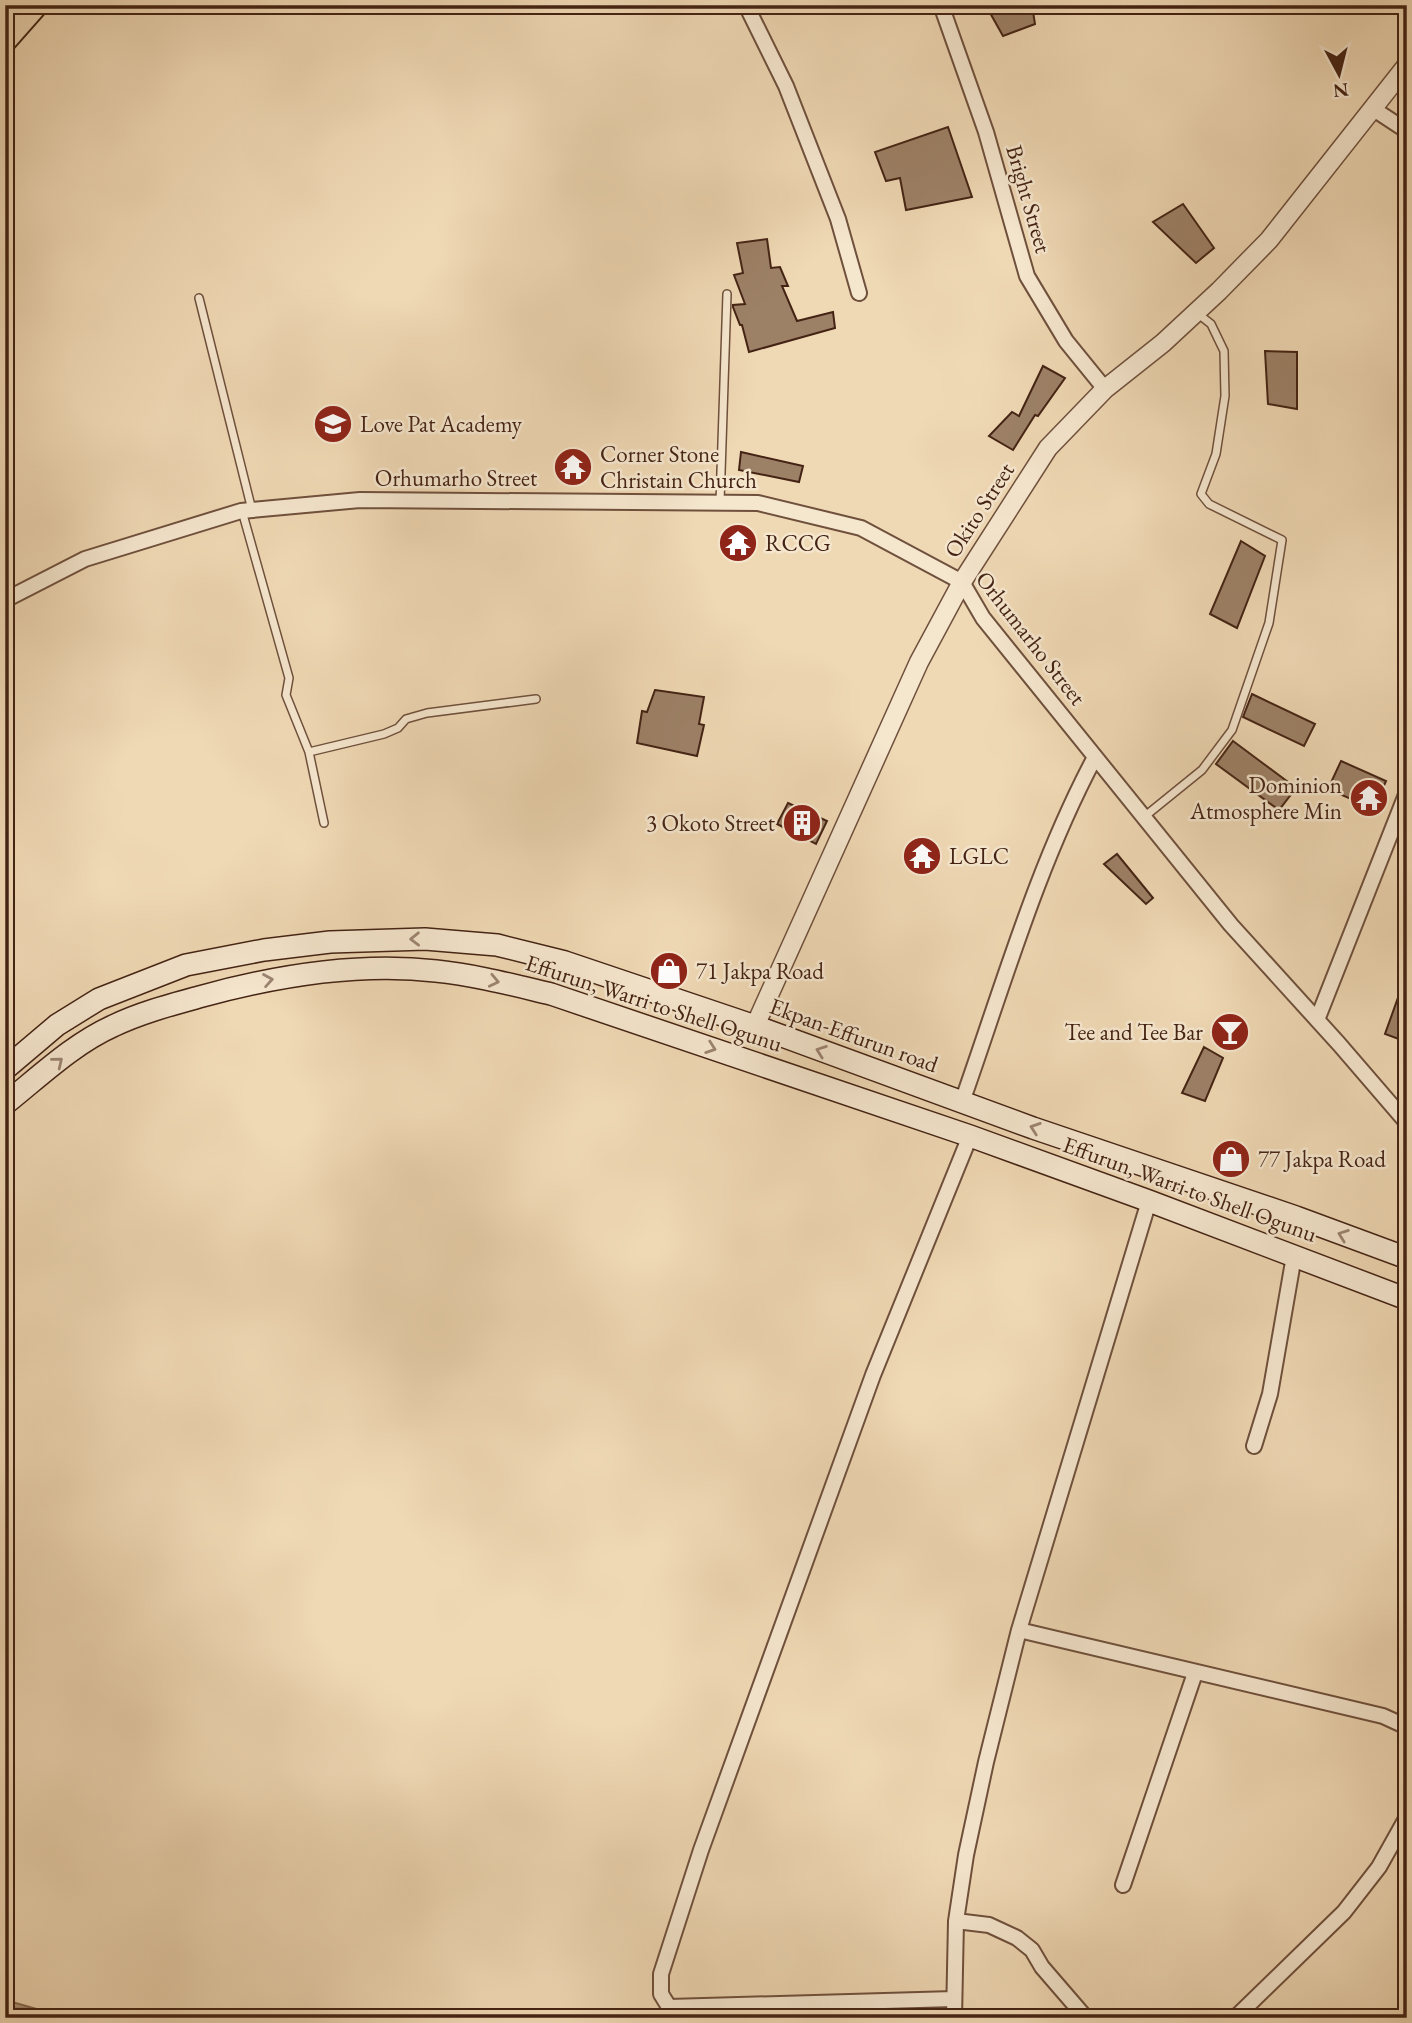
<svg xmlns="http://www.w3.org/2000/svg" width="1412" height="2023" viewBox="0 0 1412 2023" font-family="'EB Garamond',serif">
<defs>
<pattern id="water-rules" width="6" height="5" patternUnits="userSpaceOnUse" patternTransform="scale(1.75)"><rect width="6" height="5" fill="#b59a7e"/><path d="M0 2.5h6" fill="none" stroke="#957d66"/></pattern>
</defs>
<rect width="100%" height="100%" fill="#efd8b4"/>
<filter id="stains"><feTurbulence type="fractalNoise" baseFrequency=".00286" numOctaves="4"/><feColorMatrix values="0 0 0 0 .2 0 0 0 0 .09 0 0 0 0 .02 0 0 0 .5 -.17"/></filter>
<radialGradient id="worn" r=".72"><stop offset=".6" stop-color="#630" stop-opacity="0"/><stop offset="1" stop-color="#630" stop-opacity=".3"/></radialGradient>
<path fill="url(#water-rules)" stroke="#886a54" stroke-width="2" d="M 5,2000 L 68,2018 L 38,2018 L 5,2008 Z"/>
<path fill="#9d8167" stroke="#442314" stroke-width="2" d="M 1010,5 L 1032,5 L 1035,24 L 1003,36 L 989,11 Z
M 948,127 L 972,197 L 906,210 L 900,178 L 886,181 L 875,152 Z
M 1183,204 L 1214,248 L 1196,263 L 1153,222 Z
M 767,239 L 771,268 L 780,267 L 788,286 L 782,286 L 797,321 L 833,312 L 835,328 L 749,352 L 742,325 L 740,325 L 733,307 L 733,305 L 745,304 L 734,275 L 743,273 L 737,243 Z
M 1265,351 L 1297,352 L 1297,409 L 1268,404 Z
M 1043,366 L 1065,378 L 1038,416 L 1035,415 L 1013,450 L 989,436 L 1012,412 L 1019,416 Z
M 741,452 L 803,466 L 799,482 L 739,470 Z
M 1241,541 L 1265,556 L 1237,628 L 1210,614 Z
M 655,690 L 704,697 L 699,724 L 704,725 L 697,756 L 637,743 L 642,711 L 647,712 Z
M 1252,694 L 1315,724 L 1304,746 L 1243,717 Z
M 1233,741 L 1296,788 L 1279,810 L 1216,764 Z
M 1341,761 L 1386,781 L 1374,809 L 1328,789 Z
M 788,803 L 827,821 L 816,844 L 777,824 Z
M 1117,854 L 1153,898 L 1146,904 L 1104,864 Z
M 1405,978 L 1407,978 L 1407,1042 L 1385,1034 Z
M 1204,1047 L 1223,1058 L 1205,1101 L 1182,1093 Z"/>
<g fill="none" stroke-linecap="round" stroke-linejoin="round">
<g stroke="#6f503c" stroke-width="10">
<path id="service" d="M 199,298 L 252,510
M 720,502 L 727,294
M 242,511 L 289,678 L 286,695 L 309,752 L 324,823
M 309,752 L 384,734 L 398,728 L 406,719 L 427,713 L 536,699
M 1144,817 L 1202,770 L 1232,730 L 1269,623 L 1282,540 L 1209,504 L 1201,494 L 1216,454 L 1225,396 L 1224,351 L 1211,324 L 1197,313"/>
</g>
<g stroke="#6f503c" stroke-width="18">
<path id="minor" d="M 746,5 L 786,86 L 838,219 L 859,293
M 941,5 L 986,132 L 1027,276 L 1066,341 L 1105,389
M 1372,108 L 1407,131
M 5,600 L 85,559 L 241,511 L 360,500 L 758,503 L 861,528 L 962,582 L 983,618 L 1231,925 L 1339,1044 L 1407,1123
M 1317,1020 L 1407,792
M 962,1102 C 1003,986 1037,866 1095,757
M 1254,1446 L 1270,1394 L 1294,1256
M 1019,1630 L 1383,1716 L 1407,1727
M 1123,1885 L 1195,1673
M 956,1921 L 989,1925 L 1017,1938 L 1032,1950 L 1042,1967 L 1086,2018
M 954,1999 L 669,2007 L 661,1994 L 661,1974 L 701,1850 L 873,1375 L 970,1136
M 954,2018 L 956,1921 L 966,1855 L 986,1762 L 1019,1630 L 1149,1201
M 1235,2018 L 1344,1912 L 1379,1867 L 1407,1817"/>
</g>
<g stroke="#6f503c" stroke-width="21">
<path id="tertiary" d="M 755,1026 L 919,662 L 962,582 L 1048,448 L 1105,389 L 1163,343 L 1219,291 L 1269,240 L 1407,65"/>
</g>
<g stroke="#442314" stroke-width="24">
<path id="secondary" d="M 5,1069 L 57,1025 L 99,999 L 186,965 L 264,950 L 330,942 L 425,939 L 497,945 L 565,962 L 755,1026 L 1033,1128 L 1296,1217 L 1407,1258
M 5,1104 C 39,1077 73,1044 113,1026 C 140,1013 170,1005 199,997 C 275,976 357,962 436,971 C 475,975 513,985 551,994 L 970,1136 L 1149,1201 L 1407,1299"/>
</g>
<g stroke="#442314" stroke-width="28">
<path id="trunk" d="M 5,39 L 35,5"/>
</g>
<use href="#service" stroke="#f5e6ce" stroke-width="7"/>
<use href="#minor" stroke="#f5e6ce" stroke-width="14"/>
<use href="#tertiary" stroke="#f5e6ce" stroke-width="18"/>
<use href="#secondary" stroke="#f5e6ce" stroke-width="21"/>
<use href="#trunk" stroke="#efd8b4" stroke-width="24"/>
</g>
<defs><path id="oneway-chevron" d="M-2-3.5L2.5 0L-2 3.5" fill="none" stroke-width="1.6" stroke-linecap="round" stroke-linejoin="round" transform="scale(1.75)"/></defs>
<g stroke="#9c8471">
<use href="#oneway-chevron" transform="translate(415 939) rotate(179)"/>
<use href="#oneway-chevron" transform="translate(268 980) rotate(-10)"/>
<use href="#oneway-chevron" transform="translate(494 981) rotate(12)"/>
<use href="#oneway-chevron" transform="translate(711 1048) rotate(19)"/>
<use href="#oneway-chevron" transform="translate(821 1051) rotate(-160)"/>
<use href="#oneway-chevron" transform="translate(58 1062) rotate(-39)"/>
<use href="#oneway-chevron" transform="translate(1035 1128) rotate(-161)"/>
<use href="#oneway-chevron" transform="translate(1343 1235) rotate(-160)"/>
</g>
<defs>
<g id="school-disc" transform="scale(2.0125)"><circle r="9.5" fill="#8f2418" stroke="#f5e6ce"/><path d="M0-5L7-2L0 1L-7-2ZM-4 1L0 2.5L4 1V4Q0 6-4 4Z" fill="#fff"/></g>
<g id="temple-disc" transform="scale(2.0125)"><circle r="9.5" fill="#8f2418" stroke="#f5e6ce"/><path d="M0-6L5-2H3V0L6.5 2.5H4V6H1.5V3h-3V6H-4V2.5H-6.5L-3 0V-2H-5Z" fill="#fff"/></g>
<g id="building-disc" transform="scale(2.0125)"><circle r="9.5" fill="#8f2418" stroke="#f5e6ce"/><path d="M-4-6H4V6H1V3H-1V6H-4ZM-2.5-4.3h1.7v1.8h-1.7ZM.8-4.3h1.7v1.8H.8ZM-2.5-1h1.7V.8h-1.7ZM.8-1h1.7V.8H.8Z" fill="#fff"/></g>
<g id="shop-disc" transform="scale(2.0125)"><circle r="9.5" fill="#8f2418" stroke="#f5e6ce"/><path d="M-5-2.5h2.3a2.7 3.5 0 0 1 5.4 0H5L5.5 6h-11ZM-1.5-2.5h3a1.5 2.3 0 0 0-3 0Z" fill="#fff"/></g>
<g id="bar-disc" transform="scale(2.0125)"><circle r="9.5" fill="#8f2418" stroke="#f5e6ce"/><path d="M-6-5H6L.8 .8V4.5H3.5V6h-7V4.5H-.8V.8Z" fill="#fff"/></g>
</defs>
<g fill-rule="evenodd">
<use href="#school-disc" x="333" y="424"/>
<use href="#temple-disc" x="573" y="467"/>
<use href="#temple-disc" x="738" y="543"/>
<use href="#temple-disc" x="1369" y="798"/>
<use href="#building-disc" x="802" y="823"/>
<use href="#temple-disc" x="922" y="856"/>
<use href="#shop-disc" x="669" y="971"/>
<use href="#bar-disc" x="1230" y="1032"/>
<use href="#shop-disc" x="1231" y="1159"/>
</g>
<g text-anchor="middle" stroke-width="5" stroke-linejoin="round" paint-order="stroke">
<g font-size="23" fill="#442314" stroke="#f5e6ce">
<text transform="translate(1029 199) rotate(74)" y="8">Bright Street</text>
<text x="456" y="486">Orhumarho Street</text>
<text transform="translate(979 510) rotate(-57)" y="8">Okito Street</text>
<text transform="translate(1031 638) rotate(52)" y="8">Orhumarho Street</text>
<text transform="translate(654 1003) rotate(18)" y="8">Effurun, Warri to Shell Ogunu</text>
<text transform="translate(854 1035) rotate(20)" y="8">Ekpan-Effurun road</text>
<text transform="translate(1190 1189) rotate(20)" y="8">Effurun, Warri to Shell Ogunu</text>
</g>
<g font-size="23" fill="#442314" stroke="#f5e6ce" text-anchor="start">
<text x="360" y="432">Love Pat Academy</text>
<text x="600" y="462">Corner Stone<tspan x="600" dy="26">Christain Church</tspan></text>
<text x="765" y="551">RCCG</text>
<text x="1342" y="793" text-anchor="end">Dominion<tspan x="1342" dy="26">Atmosphere Min</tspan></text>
<text x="775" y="831" text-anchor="end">3 Okoto Street</text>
<text x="949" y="864">LGLC</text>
<text x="696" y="979">71 Jakpa Road</text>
<text x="1203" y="1040" text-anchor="end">Tee and Tee Bar</text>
<text x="1258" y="1167">77 Jakpa Road</text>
</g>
</g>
<rect width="1412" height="2023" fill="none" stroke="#efd8b4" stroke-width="28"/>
<rect x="7" y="7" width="1398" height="2009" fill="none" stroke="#442314" stroke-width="3.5"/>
<rect x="14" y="14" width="1384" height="1995" fill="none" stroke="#442314" stroke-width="2"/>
<g transform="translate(1339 74) rotate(173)" stroke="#f5e6ce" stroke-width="5" paint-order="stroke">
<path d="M0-5L12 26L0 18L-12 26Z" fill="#442314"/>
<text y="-10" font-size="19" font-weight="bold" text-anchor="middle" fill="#442314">N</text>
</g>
<rect width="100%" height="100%" filter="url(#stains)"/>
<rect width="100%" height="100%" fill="url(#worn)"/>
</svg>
